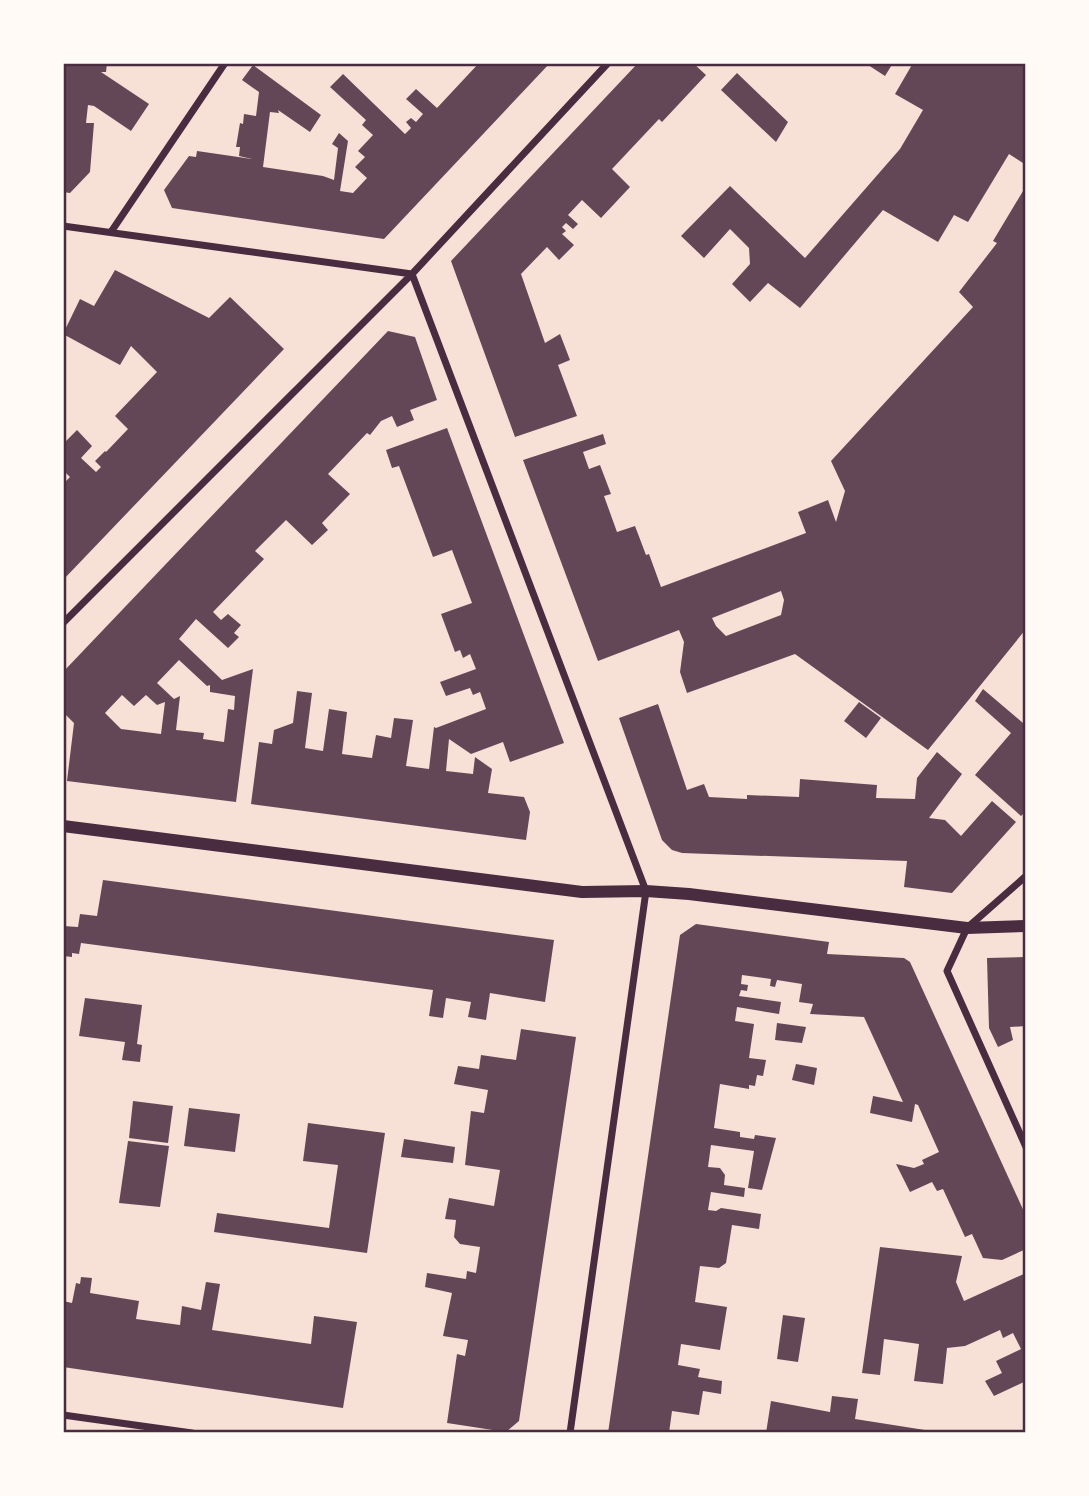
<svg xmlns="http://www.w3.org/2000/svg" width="1089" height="1496" viewBox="0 0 1089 1496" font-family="Mulish,sans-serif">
<rect width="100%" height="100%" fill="#f7e1d7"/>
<path fill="#644757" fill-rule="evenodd" d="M 63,63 L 107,63 L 106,72 L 101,72 L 149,104 L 131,131 L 94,106 L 88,105 L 86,123 L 94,123 L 90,172 L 70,193 L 63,192 Z
M 479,63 L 550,63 L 384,239 L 172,208 L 164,190 L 189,156 L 196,157 L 197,151 L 252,159 L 239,156 L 240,147 L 236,147 L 240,123 L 243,124 L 244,114 L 256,116 L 259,92 L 242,80 L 253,65 L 321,115 L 310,132 L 278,110 L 279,113 L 270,112 L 263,167 L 323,176 L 334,180 L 338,148 L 332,144 L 339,133 L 348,141 L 340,191 L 353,193 L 367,178 L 355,167 L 365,157 L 358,151 L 373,135 L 362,125 L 366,120 L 330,87 L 343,74 L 405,134 L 411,128 L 406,122 L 411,118 L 416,122 L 423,114 L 406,99 L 416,89 L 437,108 Z
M 638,63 L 693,63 L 706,75 L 662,122 L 659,119 L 612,169 L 630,187 L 601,218 L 582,200 L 568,215 L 578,224 L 573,229 L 566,223 L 562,227 L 566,231 L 562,234 L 574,245 L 559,260 L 547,247 L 521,274 L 545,343 L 560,334 L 570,360 L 558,365 L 577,416 L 515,437 L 451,261 Z
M 865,63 L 893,63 L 885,76 Z
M 913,63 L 1026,63 L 1026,165 L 1009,154 L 968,222 L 954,215 L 938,242 L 883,210 L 800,308 L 768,283 L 750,302 L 732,284 L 750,264 L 749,248 L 730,229 L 704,258 L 681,236 L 730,186 L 805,258 L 900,149 L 923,110 L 895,94 Z
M 737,73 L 788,122 L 776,142 L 721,90 Z
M 1026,186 L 1026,629 L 928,750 L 795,654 L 687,693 L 680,672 L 684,642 L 679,630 L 598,661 L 523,460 L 603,434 L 606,444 L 583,452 L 589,469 L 600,465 L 611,494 L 604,496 L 617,532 L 635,526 L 646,555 L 649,554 L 661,587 L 806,533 L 798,512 L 828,500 L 836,522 L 845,491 L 831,461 L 973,307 L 959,292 L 997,243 L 993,241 ZM 781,591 L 784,600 L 781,615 L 726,636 L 716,626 L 712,618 Z
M 115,270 L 209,318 L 230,297 L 284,349 L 63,580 L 63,484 L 70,477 L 63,470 L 63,440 L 65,442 L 77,430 L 92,446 L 81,458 L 96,472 L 101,467 L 95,461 L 105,451 L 106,452 L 128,429 L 115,416 L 157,372 L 131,346 L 120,365 L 63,334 L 80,299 L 94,306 Z
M 388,331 L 415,337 L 437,400 L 410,410 L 414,420 L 397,427 L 392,416 L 381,421 L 370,435 L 367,433 L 328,474 L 350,494 L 322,523 L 328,530 L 312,545 L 286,520 L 255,551 L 264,559 L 213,612 L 221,620 L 228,614 L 241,625 L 234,633 L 239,637 L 228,648 L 196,619 L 179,639 L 222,680 L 253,669 L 236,802 L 67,781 L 74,723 L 63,712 L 63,672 ZM 179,660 L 207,686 L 210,685 L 210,692 L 235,696 L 234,710 L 228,709 L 224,742 L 203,739 L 204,733 L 176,730 L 180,696 L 174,699 L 157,683 ZM 122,695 L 134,706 L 146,695 L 157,705 L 165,702 L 161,734 L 121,729 L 105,713 Z
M 447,428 L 564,743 L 510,762 L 503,742 L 471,754 L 449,739 L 446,771 L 473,774 L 475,757 L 492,769 L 488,793 L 524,797 L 530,812 L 526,840 L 251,804 L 259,742 L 272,744 L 274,730 L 293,723 L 297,691 L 312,693 L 305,748 L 323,751 L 329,709 L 347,712 L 342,754 L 372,758 L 376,735 L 391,738 L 394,718 L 413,720 L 406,766 L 429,769 L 434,727 L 436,728 L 486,709 L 480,692 L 473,695 L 470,688 L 446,696 L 440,682 L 476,669 L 470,654 L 463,658 L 460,650 L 455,652 L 441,614 L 472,603 L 452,550 L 433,557 L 399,466 L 392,468 L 386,450 Z
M 983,689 L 1023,723 L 1026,720 L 1026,811 L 1021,816 L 975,775 L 1011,733 L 975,701 Z
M 859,702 L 881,718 L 866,738 L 844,721 Z
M 658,704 L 687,790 L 704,784 L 709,797 L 747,799 L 747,795 L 799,797 L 800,779 L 877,785 L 876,798 L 915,799 L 917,778 L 937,752 L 962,774 L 929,818 L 945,820 L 961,836 L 992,801 L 1016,822 L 952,893 L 904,887 L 907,861 L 682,853 L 672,850 L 662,840 L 619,718 Z
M 103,880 L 554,940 L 545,1002 L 490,993 L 486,1020 L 468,1017 L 471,1002 L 446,998 L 443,1018 L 429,1016 L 433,990 L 81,943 L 79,954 L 72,953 L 72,957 L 63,956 L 63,926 L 78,927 L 80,914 L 97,916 Z
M 696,924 L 829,942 L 827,954 L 904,958 L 910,962 L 1026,1216 L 1026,1249 L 1002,1260 L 983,1258 L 972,1234 L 965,1237 L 943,1189 L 937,1191 L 932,1182 L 910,1192 L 896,1164 L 914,1168 L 924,1164 L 922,1160 L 939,1152 L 918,1105 L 915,1104 L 912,1122 L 870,1113 L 873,1096 L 903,1102 L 864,1017 L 810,1014 L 813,1004 L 799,1002 L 802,984 L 777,980 L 775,987 L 770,986 L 771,979 L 742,975 L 741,984 L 748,985 L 747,991 L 741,990 L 739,996 L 781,1002 L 779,1014 L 737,1007 L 735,1021 L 754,1024 L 749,1058 L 766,1060 L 763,1076 L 757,1075 L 755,1086 L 749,1085 L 749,1089 L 720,1084 L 714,1128 L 740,1132 L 740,1137 L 754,1139 L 755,1135 L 776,1138 L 762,1190 L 748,1188 L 754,1151 L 711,1145 L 708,1167 L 720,1168 L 725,1175 L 724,1185 L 745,1188 L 744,1197 L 711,1192 L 708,1210 L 716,1211 L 721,1208 L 761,1214 L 759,1229 L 732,1225 L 726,1263 L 719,1268 L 700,1266 L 695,1302 L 727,1307 L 720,1350 L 681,1344 L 678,1365 L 700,1369 L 698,1377 L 722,1381 L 721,1394 L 703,1391 L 699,1415 L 672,1411 L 669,1433 L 608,1433 L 680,935 Z
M 1026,957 L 1026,1026 L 1010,1027 L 1013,1040 L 998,1047 L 989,1028 L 987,958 Z
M 85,998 L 142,1005 L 137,1044 L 142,1045 L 140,1062 L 122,1060 L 125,1042 L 79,1036 Z
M 777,1023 L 806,1027 L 802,1043 L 775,1040 Z
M 521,1029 L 576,1037 L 519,1421 L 506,1432 L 447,1423 L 457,1354 L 465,1356 L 468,1340 L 443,1336 L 452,1293 L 425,1287 L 427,1273 L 466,1279 L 467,1271 L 476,1273 L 480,1247 L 460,1244 L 454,1237 L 456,1220 L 445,1219 L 449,1198 L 494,1206 L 500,1170 L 465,1165 L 471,1111 L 484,1113 L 488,1090 L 454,1084 L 458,1066 L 479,1069 L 481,1055 L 516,1060 Z
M 796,1064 L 817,1068 L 814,1085 L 792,1080 Z
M 133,1101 L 173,1106 L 168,1143 L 129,1138 Z
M 189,1108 L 240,1114 L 235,1152 L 184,1146 Z
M 308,1123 L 385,1133 L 367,1253 L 214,1232 L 217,1213 L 329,1228 L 338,1165 L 303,1161 Z
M 404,1139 L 455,1147 L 453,1163 L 401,1157 Z
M 128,1141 L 169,1146 L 160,1207 L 119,1203 Z
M 880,1247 L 962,1256 L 956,1282 L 964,1301 L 1026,1273 L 1026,1381 L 994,1396 L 985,1381 L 1002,1373 L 996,1361 L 1021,1349 L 1013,1333 L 1003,1338 L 1000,1330 L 965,1346 L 947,1348 L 943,1384 L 914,1381 L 919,1344 L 884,1339 L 880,1375 L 862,1373 Z
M 81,1277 L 92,1278 L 90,1293 L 139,1301 L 136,1319 L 180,1325 L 182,1306 L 201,1310 L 206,1282 L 220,1284 L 212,1330 L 311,1344 L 314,1316 L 357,1322 L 343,1408 L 63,1367 L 63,1301 L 72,1303 L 76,1283 L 80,1284 Z
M 783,1315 L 805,1318 L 798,1362 L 777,1359 Z
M 832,1396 L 858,1399 L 855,1419 L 944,1433 L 766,1433 L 771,1401 L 830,1412 Z"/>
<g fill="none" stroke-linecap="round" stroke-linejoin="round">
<path stroke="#4a2c40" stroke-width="7" d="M 63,226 L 412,274 L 646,891 L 570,1433
M 111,232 L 225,63
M 63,623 L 412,274 L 608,63
M 1026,876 L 967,928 L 947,971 L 1026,1147
M 63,1415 L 192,1433"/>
<path stroke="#4a2c40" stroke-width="12" d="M 63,826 L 582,892 L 646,891 L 689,894 L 967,928 L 1026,926"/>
</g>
<rect width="1089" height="1496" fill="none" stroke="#fffaf5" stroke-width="130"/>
<rect x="65" y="65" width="959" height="1366" fill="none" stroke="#4a2c40" stroke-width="2.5"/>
</svg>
